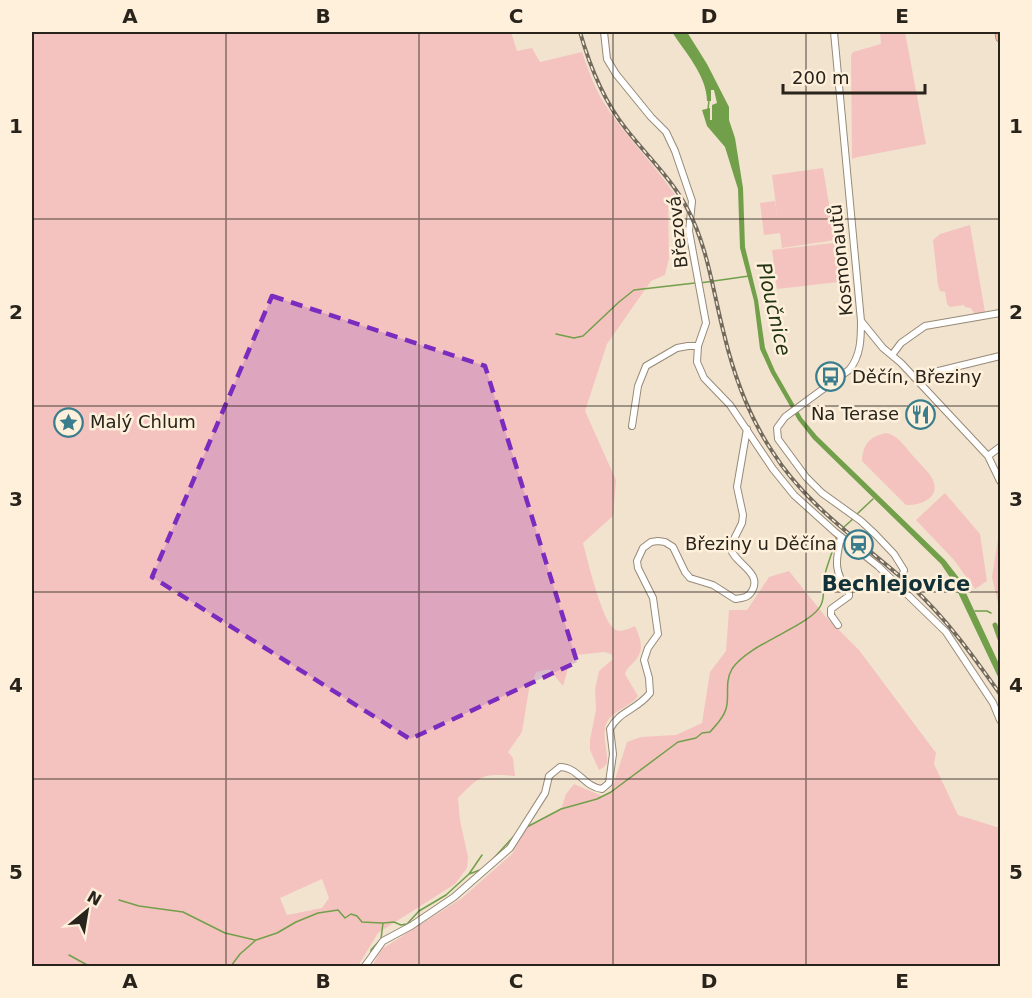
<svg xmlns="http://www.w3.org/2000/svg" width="1032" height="998" font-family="'DejaVu Sans',sans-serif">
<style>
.green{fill:#f5c3bf;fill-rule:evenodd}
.water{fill:#719f4a}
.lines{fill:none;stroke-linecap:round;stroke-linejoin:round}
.stream{stroke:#719f4a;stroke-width:1.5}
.canal{stroke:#719f4a;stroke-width:5}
.minor-casing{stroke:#978a77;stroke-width:8}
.major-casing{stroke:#9e6542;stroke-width:9}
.minor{stroke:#fff;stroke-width:6}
.major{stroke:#ebb89a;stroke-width:8}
.rail-casing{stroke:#736a5e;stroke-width:4}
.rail{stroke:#fef0db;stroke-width:1.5;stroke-dasharray:4.5;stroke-linecap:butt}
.marked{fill:#7b2cbf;fill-opacity:0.2;stroke:#7b2cbf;stroke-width:4.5;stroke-dasharray:12 8;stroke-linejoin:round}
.grid{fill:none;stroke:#28231b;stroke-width:1.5;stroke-opacity:0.55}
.labels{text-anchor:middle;stroke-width:5;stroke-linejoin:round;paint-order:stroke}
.street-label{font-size:18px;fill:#28231b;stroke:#fef0db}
.poi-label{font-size:18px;fill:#28231b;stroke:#fef0db;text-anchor:start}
.water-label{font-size:20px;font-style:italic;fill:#203310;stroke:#fef0db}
.quarter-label{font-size:21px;font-weight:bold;fill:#103138;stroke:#fef0db}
.neatline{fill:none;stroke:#28231b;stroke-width:2}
.grid-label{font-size:20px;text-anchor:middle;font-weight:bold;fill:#28231b}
</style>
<rect width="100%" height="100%" fill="#f1e3ce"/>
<!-- green -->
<path class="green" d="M32 32H511L517 51 532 48 540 62 582 52C588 69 594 87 604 103 625 137 655 164 677 198L668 197 669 258 665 275 651 281 607 344 585 411 616 480 613 516 583 543C587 559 602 619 613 628 619 634 628 629 635 626 641 640 645 650 634 662 629 667 627 668 625 674L638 696C629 709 607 711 605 729 603 740 608 752 607 763L604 767 599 770 590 750V740L596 710 595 689 599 671 613 659 611 654 604 652 577 655 569 665 563 686 549 669 536 672 529 689 522 732 508 752 513 758 515 776C483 773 480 775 458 798L460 820 468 857 467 868 455 884 378 933 358 966H32ZM322 879 329 898 322 908 287 915 280 898Z
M880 32H905L926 144 858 157 852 159 851 55 853 52 881 44Z
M823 168 835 240 782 248 780 233 764 235 760 203 775 201 778 221 772 175Z
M970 225 985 312 975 315 971 308 965 307 964 305 950 307 947 304 945 292 940 291 938 285 933 240 940 234Z
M842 242 847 281 777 289 772 250Z
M886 433C898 435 906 448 914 457 919 463 925 468 930 475 944 495 924 506 906 505L862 461C863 444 869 437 886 433Z
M945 493 980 534 987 581 975 589 954 560 916 520Z
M1000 538V612L992 577 998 539Z
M789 571 825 616 859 650 936 753 934 764 958 815 1000 828V966H372L382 949 462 898 512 854 528 826 561 809 566 794 574 784 602 796 611 792 627 742 641 737 676 735 702 723 710 672 726 651 729 610H747L769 577Z"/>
<!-- water -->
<path class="water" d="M672 32H687L707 64 729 107V120L735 138 743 188 745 247 758 300 765 348 775 371 802 418 817 436 945 560 959 578 1000 666V681L953 582 941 564 813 439 798 420 771 373 760 349 754 301 740 248 738 189 725 147 707 126 702 110 710 108V120H712V105L717 103 714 90H711V101H707C707 76 685 52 672 32Z"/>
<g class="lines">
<!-- stream -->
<path class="stream" d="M708 110 709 100
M700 283 749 276
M556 334 574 338 583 336 619 302 634 290 695 283
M857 514 873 499
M844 527 854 518
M975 611H987L991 613
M525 828 561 809 597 799 611 792 678 742 696 738 702 733 710 732C716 725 723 719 726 709 730 696 724 683 732 669 749 643 811 626 821 605 825 597 823 587 824 578 827 564 833 552 836 538
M493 859 514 836
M469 874 482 855
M119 900 139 906 183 912 225 933 255 940
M371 954V950L381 939 383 923 394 922 401 925 407 924 419 911 446 895 469 874 480 870
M69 955 89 966
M231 966 240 954 256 940 277 933 296 922 318 913 338 910 345 918 351 914 357 916 362 922 382 923"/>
<!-- canal -->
<path class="canal" d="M995 625 1000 639"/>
<defs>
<path id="minor" d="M604 32 607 59 616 74 651 117 666 132 675 151 692 201 689 231 706 323 698 346 697 362 704 378 730 405 773 469 794 495 835 532 878 566 946 632 993 703 1000 720
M834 32 861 321C861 338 861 356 849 370L785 417 777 428 778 439 806 477 822 493 861 521 875 534 894 554 904 570 902 578 897 584
M861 321 883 348 901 363 988 456 1000 481
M892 355 901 343 925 326 1000 313
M914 377 1000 356
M632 426 638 386 646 366 677 348 688 346H698
M988 456 1000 447
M838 625 831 615V609L849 596V593C834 572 835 562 841 537
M365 966 383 941 411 926 454 897 510 848 545 793 549 776 560 767C578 767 584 787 602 789L609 783 613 754 610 729C619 711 637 710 650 693L649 678 644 660 648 648 658 634 653 598 638 568 637 561 643 548 651 542 658 541 665 542 673 547 685 572 690 578 713 585 735 599C742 598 748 598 752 591 763 572 734 564 730 547L742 523 743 515 737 487 747 429"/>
<path id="major" d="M999 32 1000 38"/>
</defs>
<!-- minor casing -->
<use href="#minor" class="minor-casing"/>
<!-- major casing -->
<use href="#major" class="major-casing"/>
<!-- minor -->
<use href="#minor" class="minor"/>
<!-- major -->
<use href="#major" class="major"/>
<defs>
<path id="rail" d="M580 32C590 67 603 100 626 129 647 156 671 178 687 208 708 247 713 292 724 334 734 376 748 415 772 451 807 507 862 542 911 586 946 618 973 656 1000 694"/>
</defs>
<!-- rail casing -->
<use href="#rail" class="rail-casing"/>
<!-- rail -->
<use href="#rail" class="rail"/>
</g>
<!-- marked area -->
<path class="marked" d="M272 296 485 366 577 662 410 739 152 577Z"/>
<!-- grid -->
<path class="grid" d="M226 32V966M419 32V966M613 32V966M806 32V966M32 219H1000M32 406H1000M32 592H1000M32 779H1000"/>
<!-- icons -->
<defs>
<symbol id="bus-ring" viewBox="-11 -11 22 22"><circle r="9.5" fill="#fef0db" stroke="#3a7e8d" stroke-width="1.5"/><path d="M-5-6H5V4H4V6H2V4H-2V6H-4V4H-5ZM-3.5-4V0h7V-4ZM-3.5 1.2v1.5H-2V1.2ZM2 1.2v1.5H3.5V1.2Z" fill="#3a7e8d"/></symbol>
<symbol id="restaurant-ring" viewBox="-11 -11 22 22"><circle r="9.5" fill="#fef0db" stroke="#3a7e8d" stroke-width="1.5"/><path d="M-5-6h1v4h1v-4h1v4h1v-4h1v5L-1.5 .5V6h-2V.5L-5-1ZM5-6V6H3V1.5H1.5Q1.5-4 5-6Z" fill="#3a7e8d"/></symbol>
<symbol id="sight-ring" viewBox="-11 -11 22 22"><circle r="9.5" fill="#fef0db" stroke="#3a7e8d" stroke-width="1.5"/><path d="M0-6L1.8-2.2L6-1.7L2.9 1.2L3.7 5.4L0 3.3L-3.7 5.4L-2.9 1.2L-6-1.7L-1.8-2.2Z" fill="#3a7e8d"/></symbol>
<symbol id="station-ring" viewBox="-11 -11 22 22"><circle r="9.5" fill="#fef0db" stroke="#3a7e8d" stroke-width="1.5"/><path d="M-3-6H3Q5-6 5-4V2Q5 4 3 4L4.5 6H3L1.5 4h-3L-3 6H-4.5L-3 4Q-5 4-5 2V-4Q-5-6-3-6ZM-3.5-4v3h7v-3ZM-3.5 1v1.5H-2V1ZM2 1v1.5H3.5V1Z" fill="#3a7e8d"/></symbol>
</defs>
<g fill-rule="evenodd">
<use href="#bus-ring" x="814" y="360" width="33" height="33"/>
<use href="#restaurant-ring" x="904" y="398" width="33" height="33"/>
<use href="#sight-ring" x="52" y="406" width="33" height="33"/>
<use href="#station-ring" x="842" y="528" width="33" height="33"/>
</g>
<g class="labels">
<!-- street labels -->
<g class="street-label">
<text transform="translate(678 232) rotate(-96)" y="6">Březová</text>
<text transform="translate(841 260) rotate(-96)" y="6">Kosmonautů</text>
</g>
<!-- poi labels -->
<g class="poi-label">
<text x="852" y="383">Děčín, Březiny</text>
<text x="899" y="420" text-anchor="end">Na Terase</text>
<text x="90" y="428">Malý Chlum</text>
<text x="837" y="550" text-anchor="end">Březiny u Děčína</text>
</g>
<!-- water labels -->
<g class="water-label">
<text transform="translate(774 309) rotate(77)" y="7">Ploučnice</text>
</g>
<!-- quarter labels -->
<g class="quarter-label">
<text x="896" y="591">Bechlejovice</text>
</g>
</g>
<!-- border -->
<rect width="1032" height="998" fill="none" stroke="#fef0db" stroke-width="66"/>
<!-- north arrow -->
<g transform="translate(87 911) rotate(30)" stroke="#fef0db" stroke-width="4.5" paint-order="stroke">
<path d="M0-4.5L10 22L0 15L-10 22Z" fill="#28231b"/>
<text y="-9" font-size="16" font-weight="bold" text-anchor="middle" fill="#28231b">N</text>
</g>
<!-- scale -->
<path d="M783 84v9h142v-9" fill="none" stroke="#28231b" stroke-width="3"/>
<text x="792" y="84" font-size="18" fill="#28231b" stroke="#fef0db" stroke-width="4.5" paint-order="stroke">200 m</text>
<rect x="33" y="33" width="966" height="932" class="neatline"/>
<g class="grid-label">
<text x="130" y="23">A</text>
<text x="323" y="23">B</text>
<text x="516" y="23">C</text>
<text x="709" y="23">D</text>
<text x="902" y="23">E</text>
<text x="16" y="133">1</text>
<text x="1016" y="133">1</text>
<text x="16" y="319">2</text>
<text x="1016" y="319">2</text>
<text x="16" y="506">3</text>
<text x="1016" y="506">3</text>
<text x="16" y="692">4</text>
<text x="1016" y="692">4</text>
<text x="16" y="879">5</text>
<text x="1016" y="879">5</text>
<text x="130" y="988">A</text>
<text x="323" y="988">B</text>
<text x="516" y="988">C</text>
<text x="709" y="988">D</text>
<text x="902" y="988">E</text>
</g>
</svg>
